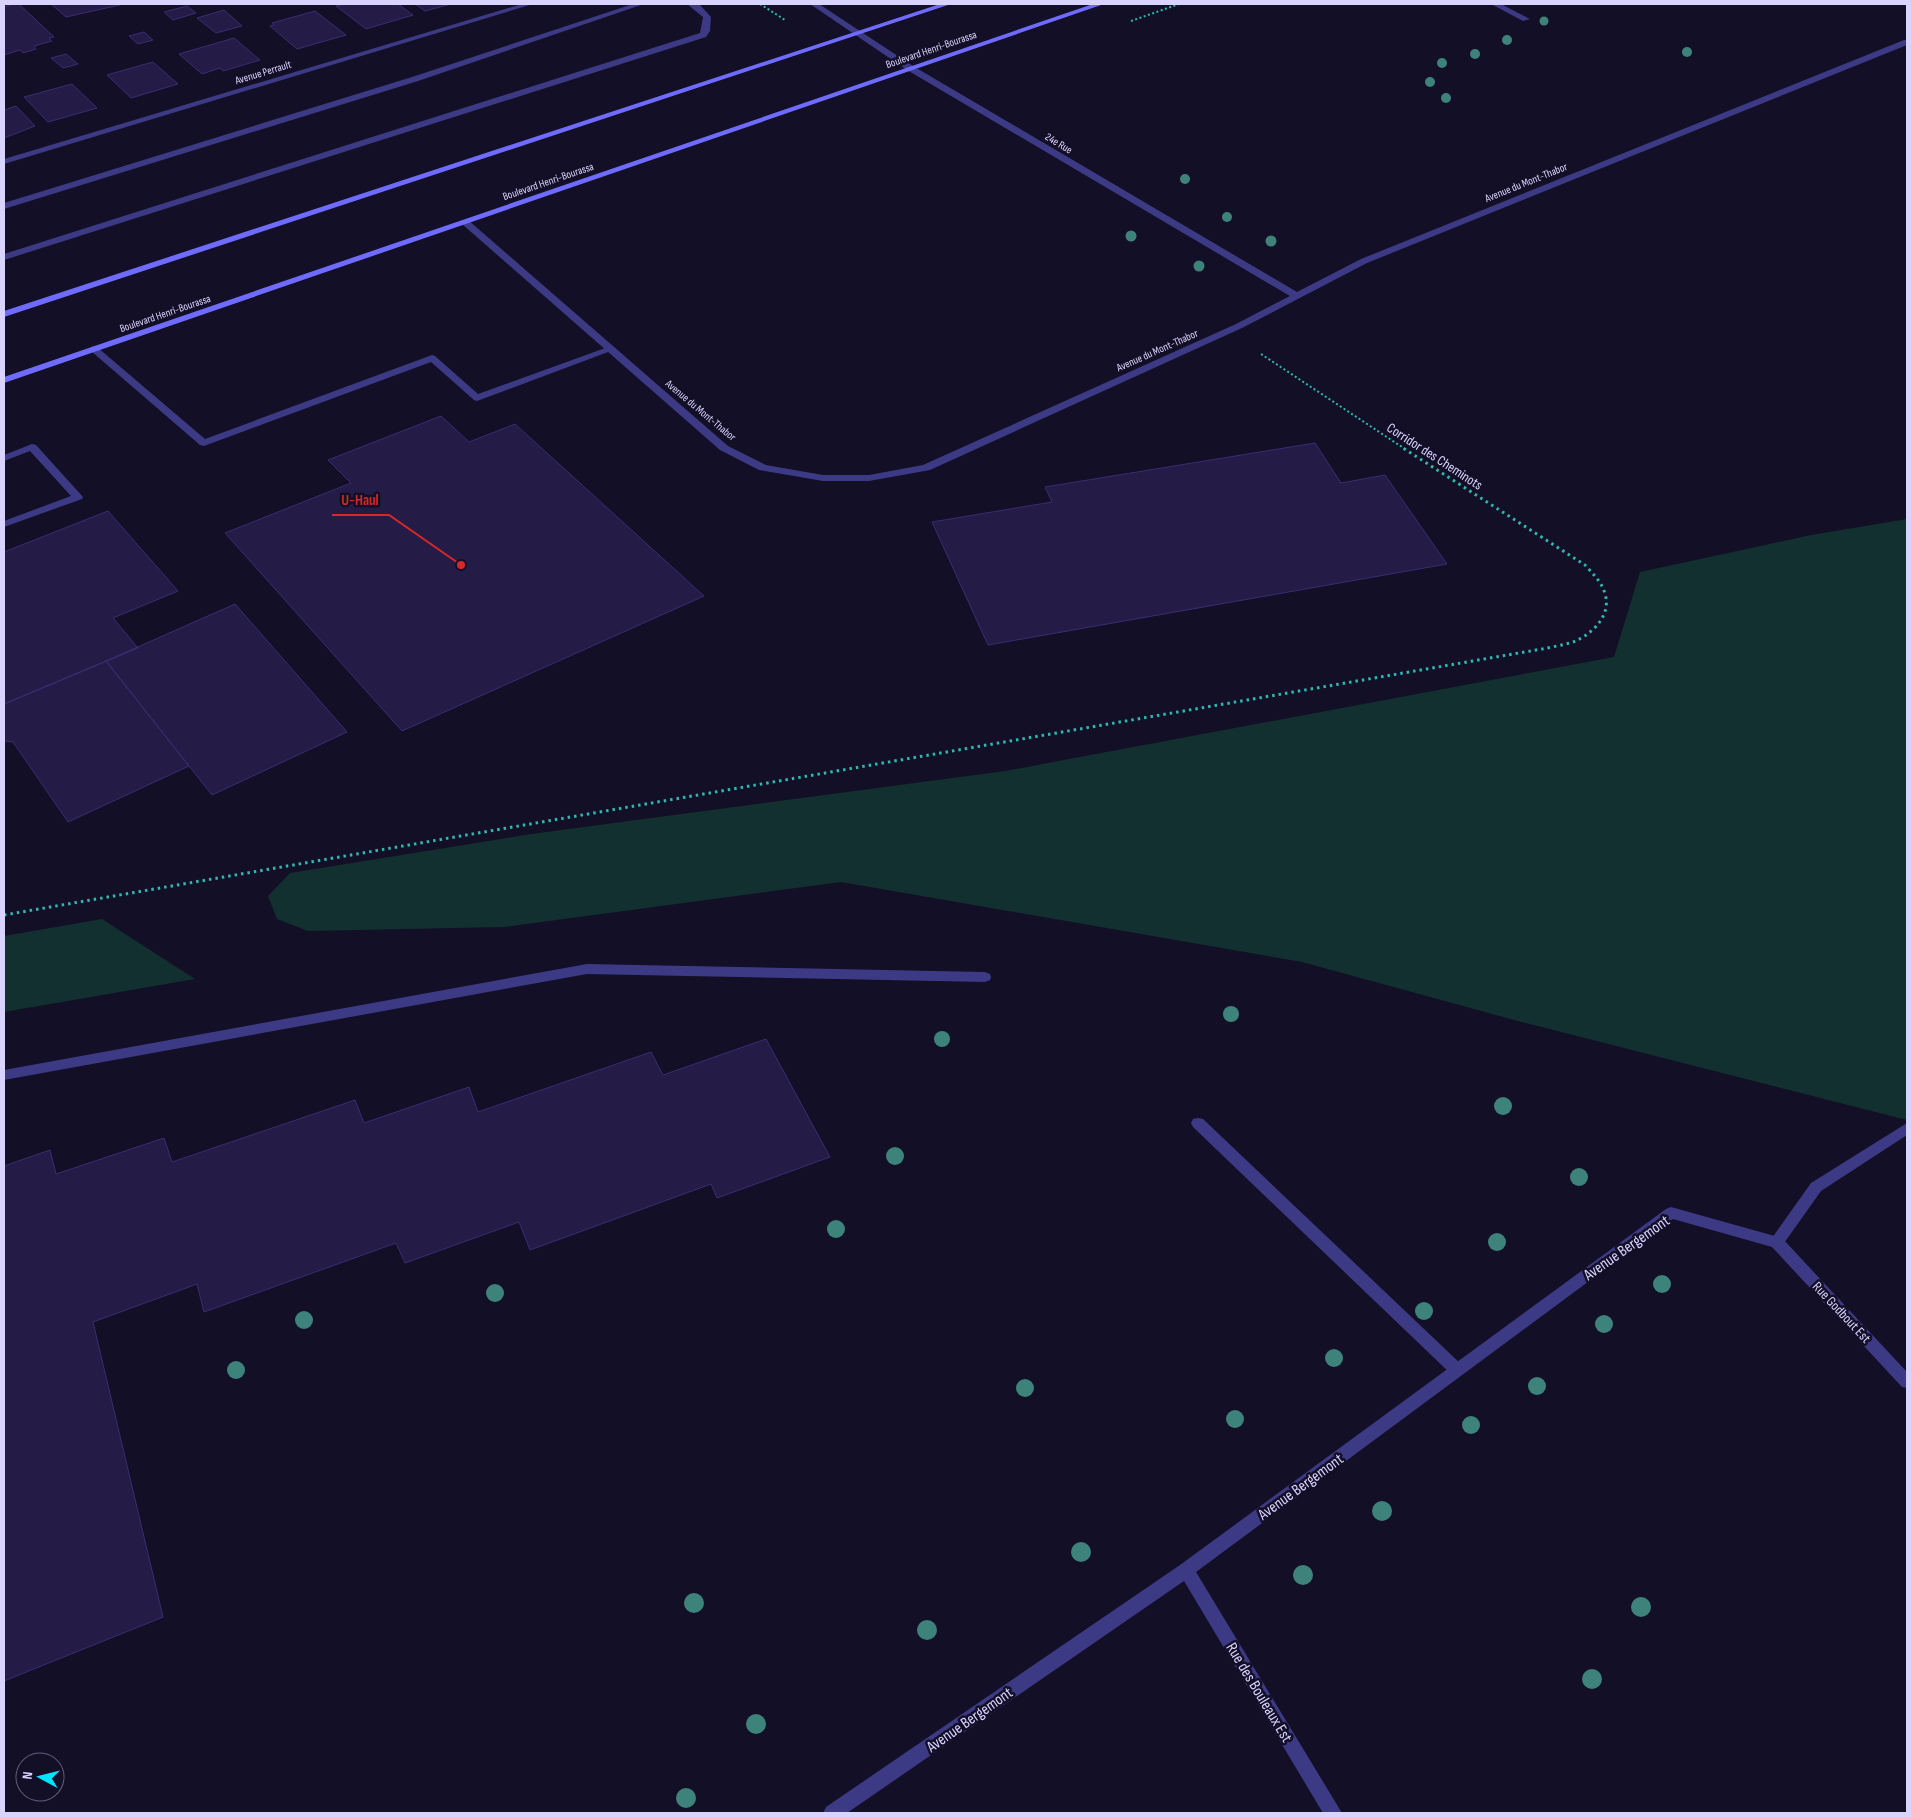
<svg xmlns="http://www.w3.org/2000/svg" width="1911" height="1817" font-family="'Sofia Sans Condensed',sans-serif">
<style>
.green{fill:#12302f}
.building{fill:#241b47;stroke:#3b2d73}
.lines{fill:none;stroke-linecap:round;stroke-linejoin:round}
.path-far1{stroke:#2fb8b0;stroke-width:2;stroke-dasharray:2 2.5;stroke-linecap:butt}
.path{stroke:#2fb8b0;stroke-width:3;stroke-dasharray:2.5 4;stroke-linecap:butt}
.lane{fill:#3d3a85;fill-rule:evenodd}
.street{fill:#3d3a85;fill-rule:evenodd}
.secondary{fill:#6f6bff;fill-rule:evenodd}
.tree{fill:#3d827b}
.labels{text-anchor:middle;stroke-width:5;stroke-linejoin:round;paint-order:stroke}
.far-street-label{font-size:11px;fill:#d9d4ff;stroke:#130f26}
.street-label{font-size:14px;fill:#d9d4ff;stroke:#130f26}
.near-street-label{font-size:16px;fill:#d9d4ff;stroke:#130f26}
.leader{fill:none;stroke:#d62828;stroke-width:2}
.callout-dot{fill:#d62828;stroke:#130f26;stroke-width:2}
.callout-label{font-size:15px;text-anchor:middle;font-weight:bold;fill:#d62828;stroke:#130f26;stroke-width:5;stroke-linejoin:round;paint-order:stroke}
</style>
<rect width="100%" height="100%" fill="#130f26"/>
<!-- green -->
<path class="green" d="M1907 519V1120L1518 1021 1302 962 841 882 504 927 308 931 277 919 268 896 290 873 531 834 1005 771 1614 657 1640 572 1811 535Z
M102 919 195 979 4 1012V936Z"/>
<!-- building -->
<path class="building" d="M13 4H19L54 37 49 38 52 41 34 46 36 49 23 53 20 50 4 55V7Z
M51 4H124L66 17Z
M345 4H398L413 15 366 29 336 6Z
M415 4H451L425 11Z
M187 6 196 13 173 20 164 12Z
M224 10 242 26 216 33 197 18Z
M315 11 346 35 297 49 270 26 274 25 272 23Z
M144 32 153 40 138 44 129 36Z
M234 38 260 60 223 71 220 68 202 74 179 54Z
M66 54 78 64 63 68 51 58Z
M153 62 178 84 131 98 107 75Z
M72 84 97 108 48 122 24 97Z
M16 106 35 126 4 138V110Z
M441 416 469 442 515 424 704 596 402 731 225 533 351 483 328 460Z
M1315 443 1341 483 1385 475 1447 564 988 645 932 522 1052 502 1045 487Z
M108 511 178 591 113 618 138 648 4 704V552Z
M235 604 347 732 212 795 106 661Z
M106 661 189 766 68 822 13 742 4 741V704Z
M766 1039 830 1157 717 1198 711 1184 530 1250 519 1222 405 1263 396 1243 204 1312 197 1284 93 1322 163 1617 4 1681V1166L50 1150 56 1174 164 1138 172 1162 355 1100 364 1123 469 1087 478 1112 651 1052 663 1075Z"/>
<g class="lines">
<!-- path-far1 -->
<path class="path-far1" d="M760 4 785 20
M1131 21 1179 4
M1261 354 1405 449"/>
<!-- path -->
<path class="path" d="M4 915 1542 649C1552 647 1563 645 1573 642 1591 635 1612 616 1605 594 1602 582 1593 574 1585 565L1403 448"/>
<!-- lane -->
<path class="lane" d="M633 4H644L418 81 4 209V203L412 77Z
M687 4 700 5 711 17 710 31 706 37 4 260V254L700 33 703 17Z
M1491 4H1501L1530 19 1523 21Z
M94 346 97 347 205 439 432 355 435 356 478 394 608 347H614L616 349 477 401 474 400 431 362 204 446 200 445 91 351V347Z
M32 444 36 445 83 497 82 499 4 527V521L71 496 30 451 4 461V455Z
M587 964 985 972 990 974 991 977 990 980 985 982 587 974 4 1080V1070Z
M1198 1118 1203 1119 1462 1365 1464 1370 1462 1375 1457 1376 1452 1375 1193 1127 1191 1123 1193 1119Z
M1907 1123V1135L1821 1191 1782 1246 1777 1248 1772 1246 1770 1242 1772 1238 1811 1183Z"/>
<!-- street -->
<path class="street" d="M522 4H533L4 164V159Z
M810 4H819L913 66 1297 292 1361 259 1904 40H1907V45L1367 263 1242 328 930 470 869 481H823L759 470 720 450 462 224V220H468L728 446 766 465 823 475H869L923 465 1236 324 1290 296 907 70Z
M1671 1207 1782 1238 1907 1372V1388L1902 1387 1772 1247 1673 1219 1196 1572 1342 1813H1323L1184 1581 847 1813H823L826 1807 1180 1565 1666 1209Z"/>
<!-- secondary -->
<path class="secondary" d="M940 4H951L4 317V311Z
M1093 4H1104L4 383V377Z"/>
</g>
<!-- trees -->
<g class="tree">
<circle cx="1544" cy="21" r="4.5"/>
<circle cx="1507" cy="40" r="5"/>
<circle cx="1687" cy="52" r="5"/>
<circle cx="1475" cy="54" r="5"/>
<circle cx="1442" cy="63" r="5"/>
<circle cx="1430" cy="82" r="5"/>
<circle cx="1446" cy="98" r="5"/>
<circle cx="1185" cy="179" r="5"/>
<circle cx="1227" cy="217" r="5"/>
<circle cx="1131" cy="236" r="5.5"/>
<circle cx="1271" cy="241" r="5.5"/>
<circle cx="1199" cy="266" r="5.5"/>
<circle cx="1231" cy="1014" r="8"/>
<circle cx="942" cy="1039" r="8"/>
<circle cx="1503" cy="1106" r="9"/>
<circle cx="895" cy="1156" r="9"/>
<circle cx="1579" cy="1177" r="9"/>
<circle cx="836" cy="1229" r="9"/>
<circle cx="1497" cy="1242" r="9"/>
<circle cx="1662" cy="1284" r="9"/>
<circle cx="495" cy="1293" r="9"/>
<circle cx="1424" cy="1311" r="9"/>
<circle cx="304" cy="1320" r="9"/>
<circle cx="1604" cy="1324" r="9"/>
<circle cx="1334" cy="1358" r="9"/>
<circle cx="236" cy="1370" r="9"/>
<circle cx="1537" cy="1386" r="9"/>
<circle cx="1025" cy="1388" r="9"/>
<circle cx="1235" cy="1419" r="9"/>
<circle cx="1471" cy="1425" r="9"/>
<circle cx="1382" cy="1511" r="10"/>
<circle cx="1081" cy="1552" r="10"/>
<circle cx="1303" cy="1575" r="10"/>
<circle cx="694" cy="1603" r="10"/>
<circle cx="1641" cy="1607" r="10"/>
<circle cx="927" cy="1630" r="10"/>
<circle cx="1592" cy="1679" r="10"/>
<circle cx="756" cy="1724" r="10"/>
<circle cx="686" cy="1798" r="10"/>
</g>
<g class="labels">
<!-- far-street labels -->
<g class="far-street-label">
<text transform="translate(931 49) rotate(-19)" y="4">Boulevard Henri-Bourassa</text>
<text transform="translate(263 72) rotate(-17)" y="4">Avenue Perrault</text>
<text transform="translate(1059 143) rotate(31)" y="4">24e Rue</text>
<text transform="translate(548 181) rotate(-19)" y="4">Boulevard Henri-Bourassa</text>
<text transform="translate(1526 182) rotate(-22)" y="4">Avenue du Mont-Thabor</text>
<text transform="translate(165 313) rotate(-19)" y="4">Boulevard Henri-Bourassa</text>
<text transform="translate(1157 350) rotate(-24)" y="4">Avenue du Mont-Thabor</text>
<text transform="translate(701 410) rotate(40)" y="4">Avenue du Mont-Thabor</text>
</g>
<!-- street labels -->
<g class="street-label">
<text transform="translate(1435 456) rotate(33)" y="5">Corridor des Cheminots</text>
<text transform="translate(1842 1312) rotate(47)" y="5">Rue Godbout Est</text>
</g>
<!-- near-street labels -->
<g class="near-street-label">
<text transform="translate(1626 1247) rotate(-35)" y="6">Avenue Bergemont</text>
<text transform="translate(1300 1486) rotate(-36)" y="6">Avenue Bergemont</text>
<text transform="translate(1260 1692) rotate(59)" y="6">Rue des Bouleaux Est</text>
<text transform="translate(969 1719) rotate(-35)" y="6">Avenue Bergemont</text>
</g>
</g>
<!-- callouts -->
<path class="leader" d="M461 565L389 515H332"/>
<circle class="callout-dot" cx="461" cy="565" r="5"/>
<g class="callout-label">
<text x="360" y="505">U-Haul</text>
</g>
<!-- border -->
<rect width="1911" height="1817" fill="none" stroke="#d9d4ff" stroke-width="10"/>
<!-- north arrow -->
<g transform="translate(40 1777) rotate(277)"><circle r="24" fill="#130f26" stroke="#625e7d"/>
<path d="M0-4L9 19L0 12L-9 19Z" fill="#00e5ff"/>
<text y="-8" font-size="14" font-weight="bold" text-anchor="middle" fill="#d9d4ff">N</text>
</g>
</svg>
